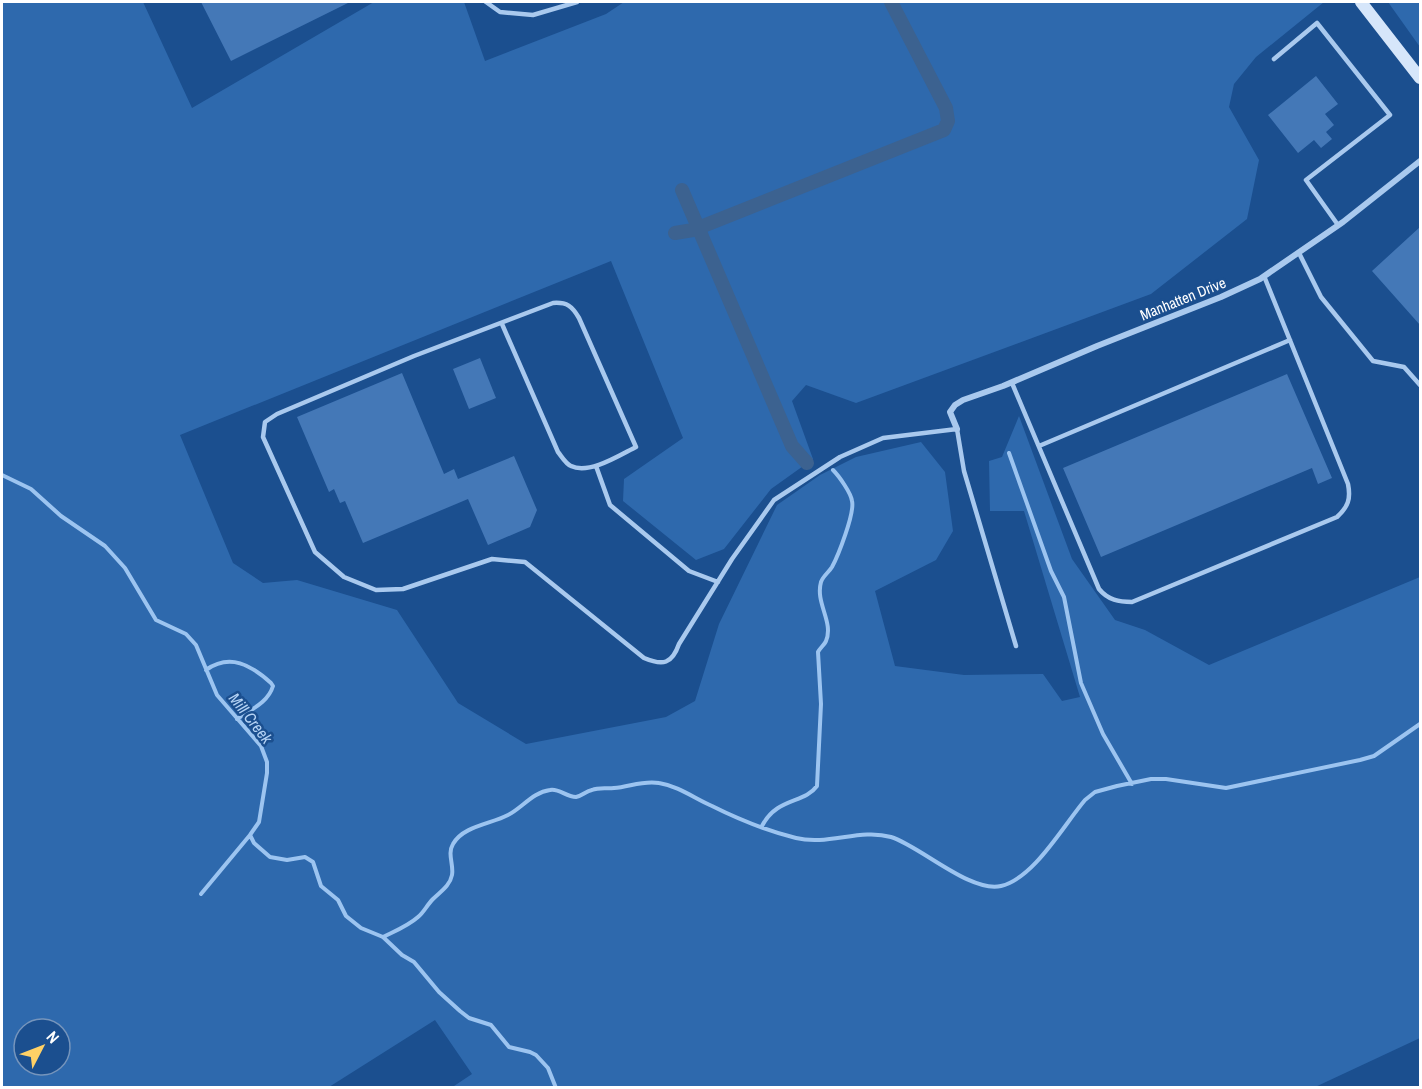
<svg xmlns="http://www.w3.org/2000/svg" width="1422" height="1089" font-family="'Archivo Narrow',sans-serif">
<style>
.green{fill:#2e69ad;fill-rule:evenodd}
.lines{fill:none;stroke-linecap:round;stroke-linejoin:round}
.stream{stroke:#9cc4f0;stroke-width:4}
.canal{stroke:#3c6290;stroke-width:14}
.building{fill:#4478b7}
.lane{stroke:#a9c9ee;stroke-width:4.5}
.street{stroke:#a9c9ee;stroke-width:6}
.secondary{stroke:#d6e6fa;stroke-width:12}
.labels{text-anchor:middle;stroke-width:5;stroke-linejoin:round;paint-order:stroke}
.street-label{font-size:15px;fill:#fff;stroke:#1b4f8f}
.water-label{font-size:16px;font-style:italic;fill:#b5d3f5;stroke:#1b4f8f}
</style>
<rect width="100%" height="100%" fill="#1b4f8f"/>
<!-- green -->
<path class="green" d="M2 2H143L192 108 374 2H464L485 61 606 14 624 2H1324L1256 57 1234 84 1229 107 1259 160 1247 219 1151 294 856 403 806 385 792 401 813 459 771 489 724 549 696 560 623 501 624 479 683 438 611 261 180 435 233 563 263 583 297 580 397 610 458 703 526 744 666 717 695 701 719 624 777 505 820 475 856 457 921 442 945 472 953 531 936 560 875 591 895 666 964 675 1043 674 1062 701 1080 697 1024 511H990L989 461 1002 457 1019 416 1072 559 1115 620 1145 630 1209 665 1420 577V1038L1313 1088H451L472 1074 435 1020 329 1087H2ZM24 1029H60V1065H24Z
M1388 2H1420V47Z"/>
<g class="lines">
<!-- stream -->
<path class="stream" d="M1009 453 1051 571 1064 597 1081 683 1103 734 1132 784
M2 475 31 489 61 516 105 546 125 568 156 620 186 634 196 645 217 695 261 746 267 762V773L259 822 250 835 201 894
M206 670C230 653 251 665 271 683L273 686C268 703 250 710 237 719
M762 826C777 797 804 804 817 786L821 704 818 652C820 648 825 644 826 641 834 622 815 603 821 582 823 576 829 572 832 567 838 556 855 513 852 501 851 493 839 476 833 470
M250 835 254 843 270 857 287 860 305 857 313 862 321 886 338 900 346 916 361 928 383 937 402 955 414 962 439 992 460 1011 469 1018 491 1025 509 1047 530 1052 536 1055 548 1068 556 1088
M383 937C395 931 408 926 418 917 424 912 427 905 433 899 440 892 450 886 452 875 454 865 447 854 453 844 463 826 491 824 508 815 522 808 533 792 550 790 559 788 566 797 576 797 582 796 586 791 592 790 599 787 607 789 614 788 629 787 643 780 659 783 678 786 694 798 712 806 738 819 768 831 796 838 828 846 860 828 891 837 920 846 970 893 1001 886 1034 878 1063 826 1085 800L1095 792 1117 786 1151 779H1166L1226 788 1360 760 1374 756 1420 724"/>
<!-- canal -->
<path class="canal" d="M682 190 792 446 807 463
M675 233 693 230 944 130 948 121 946 108 891 2"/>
</g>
<!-- building -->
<path class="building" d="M201 2H350L231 61Z
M1316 76 1338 104 1325 114 1334 125 1326 132 1332 139 1321 148 1314 140 1298 153 1268 115Z
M1420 227V325L1372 271Z
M480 358 496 398 469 409 453 369Z
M402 373 444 474 454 469 458 479 514 456 537 510 530 527 488 545 468 499 363 543 345 501 340 503 334 489 329 492 297 417Z
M1287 374 1332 478 1318 484 1312 468 1101 557 1063 468Z"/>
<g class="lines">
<!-- lane -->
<path class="lane" d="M486 2 500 12 533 15 577 2
M1274 59 1317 23 1390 115 1306 180 1338 225
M1299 253 1321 297 1373 361 1404 367 1420 385
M502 324 558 452C562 457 566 464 571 466 589 475 620 455 636 447L579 318C572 306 567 302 553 303L414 356 277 414 265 422 263 437 315 552 344 577 376 590 403 589 492 559 525 562 644 658C663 666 672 664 679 644L732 559 774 500 840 457 883 438 957 429 964 471 1016 646
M1012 383 1099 589C1108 600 1119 602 1132 602L1337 517C1348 507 1351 499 1348 484L1264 276
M1039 446 1290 340
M596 466 610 505 689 571 718 582"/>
<!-- street -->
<path class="street" d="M957 429 950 412 955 405 963 400 1003 386 1097 346 1221 297 1260 279 1343 222 1420 161"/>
<!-- secondary -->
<path class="secondary" d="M1361 2 1420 78"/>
</g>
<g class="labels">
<!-- street labels -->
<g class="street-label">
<text transform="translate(1183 299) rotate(-22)" y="5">Manhatten Drive</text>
</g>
<!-- water labels -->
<g class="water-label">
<text transform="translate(251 718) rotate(52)" y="6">Mill Creek</text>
</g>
</g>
<!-- border -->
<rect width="1422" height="1089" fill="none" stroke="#ffffff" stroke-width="6"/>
<!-- north arrow -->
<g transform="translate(42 1047) rotate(48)"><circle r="28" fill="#1b4f8f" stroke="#7695bc" stroke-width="1.5"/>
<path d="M0-4.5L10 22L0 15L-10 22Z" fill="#ffd166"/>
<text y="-9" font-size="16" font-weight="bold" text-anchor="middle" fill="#ffffff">N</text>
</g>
</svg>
